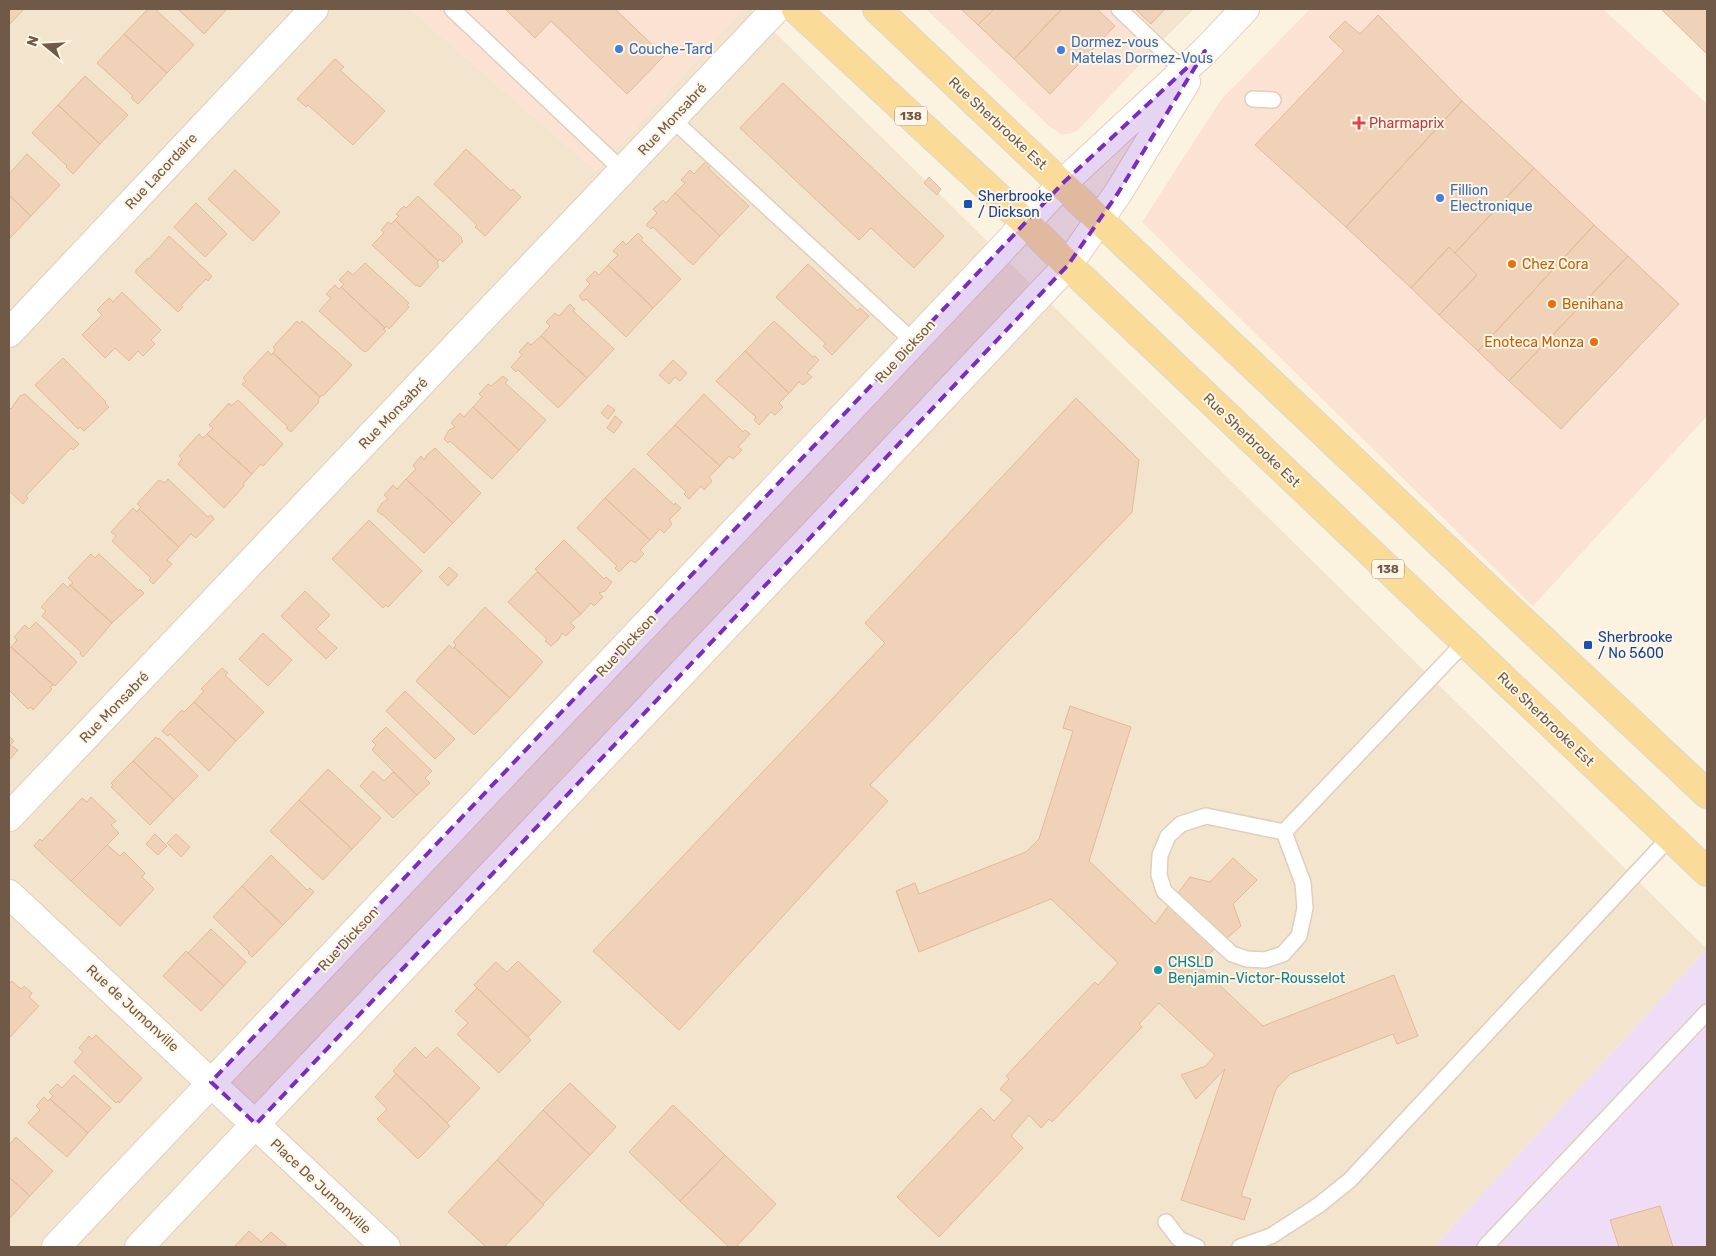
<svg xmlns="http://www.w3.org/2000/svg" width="1716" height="1256" font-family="Rubik,sans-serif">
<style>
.residential{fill:#f3e4ce}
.commercial{fill:#fce2d3}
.education{fill:#efddf7}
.building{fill:#f0d2b8;stroke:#e2ba98}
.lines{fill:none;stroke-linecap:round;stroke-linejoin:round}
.service-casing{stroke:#dfcfbc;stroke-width:18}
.minor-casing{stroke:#dfcfbc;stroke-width:30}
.secondary-casing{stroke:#e4d0ba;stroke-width:30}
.primary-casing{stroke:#ddd7d3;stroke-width:30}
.service{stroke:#fff;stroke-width:15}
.minor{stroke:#fff;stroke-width:28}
.secondary{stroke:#fff;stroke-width:28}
.primary{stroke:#fadc98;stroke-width:28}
.marked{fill:#7b2cbf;fill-opacity:0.2;stroke:#7b2cbf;stroke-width:4;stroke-dasharray:10 6;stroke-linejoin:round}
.shop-dot{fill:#3f7fe0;stroke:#fff6e5;stroke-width:2}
.health-dot{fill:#e0444e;stroke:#fff6e5;stroke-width:2}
.transit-dot{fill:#1a4fb4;stroke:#fff6e5;stroke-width:2}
.food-dot{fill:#e8710a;stroke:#fff6e5;stroke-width:2}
.culture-dot{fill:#0f9aa8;stroke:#fff6e5;stroke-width:2}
.labels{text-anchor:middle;stroke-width:4;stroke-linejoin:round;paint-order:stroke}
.shield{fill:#fff6e5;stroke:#9c8877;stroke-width:1}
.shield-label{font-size:12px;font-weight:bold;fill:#715948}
.shop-label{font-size:14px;fill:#366cbe;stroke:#fff6e5;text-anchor:start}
.street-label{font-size:14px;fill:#715948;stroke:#fff6e5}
.health-label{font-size:14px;fill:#be3a42;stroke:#fff6e5;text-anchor:start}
.transit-label{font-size:14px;fill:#164399;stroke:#fff6e5;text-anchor:start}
.food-label{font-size:14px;fill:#c56008;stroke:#fff6e5;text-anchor:start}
.culture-label{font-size:14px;fill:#0d838f;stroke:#fff6e5;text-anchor:start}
</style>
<rect width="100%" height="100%" fill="#fbf2df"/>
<!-- residential -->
<path class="residential" d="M9 9H410L596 171 743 9H751L1707 949 1434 1247H9Z
M1134 9H1194L1164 39Z"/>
<!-- commercial -->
<path class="commercial" d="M410 9H743L596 171Z
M926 9H1134L1164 39 1077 131 1069 134H1061L1050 127Z
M1310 9H1603L1707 104V416L1533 606 1142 222 1221 100Z"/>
<!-- education -->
<path class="education" d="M1707 949V1247H1434Z"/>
<!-- building -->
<path class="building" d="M9 9H24L9 25Z
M148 9H155L194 45 167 73 124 34Z
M178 9H227L204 34Z
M505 9H615L664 56 627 94 551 21 535 38Z
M961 9H994L978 25Z
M994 9H1062L1014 59 978 25Z
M1062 9H1097L1115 26 1050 94 1014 59Z
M1135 9H1165L1151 24Z
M1661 9H1707V54Z
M1378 15 1462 101 1346 227 1255 145 1344 51 1329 37 1345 21 1360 34Z
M124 34 167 73 138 104 131 98 133 96 97 63Z
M335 59 344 67 340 70 385 111 353 145 308 105 306 107 297 99Z
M85 76 128 115 100 144 58 105Z
M783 83 944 236 914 268 871 228 859 240 740 128Z
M1462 101 1534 168 1455 253 1449 247 1411 288 1346 227Z
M58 105 100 144 73 174 66 167 67 166 32 133Z
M466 149 511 191 513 189 521 197 485 236 475 227 477 225 434 184Z
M27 154 60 185 31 216 9 195V174Z
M706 161 711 166 708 168 749 206 720 236 675 193 685 183 681 180 690 170 694 174Z
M1534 168 1594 225 1478 351 1439 315 1477 275 1455 253Z
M235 170 280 212 253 241 208 199Z
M929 177 941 189 937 195 924 183Z
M675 193 720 236 693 265 653 227 651 229 646 225 657 213 653 209 663 200 666 203Z
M9 195 31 216 9 239Z
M418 196 462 238 461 239 463 241 443 262 440 259 438 261 395 220 399 216 396 214 404 206 406 208Z
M196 203 227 234 205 257 174 227Z
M395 220 438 261 437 263 439 266 420 287 417 285 416 286 372 245 384 233 381 230 388 222 391 224Z
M1594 225 1628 256 1509 381 1478 351Z
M638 233 643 238 641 240 681 279 653 308 608 265 618 255 613 251 623 241 626 245Z
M169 236 212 276 208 281 206 279 181 305 183 307 178 312 136 273V270L148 258 149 259Z
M1449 247 1477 275 1439 315 1411 288Z
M1628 256 1679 304 1561 429 1509 381Z
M365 263 409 303 407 305 409 307 389 329 386 326 385 328 341 287 344 284 339 280 348 271 353 275Z
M808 264 858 311 860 308 869 316 832 355 823 346 826 344 776 297Z
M608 265 653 308 626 337 586 299 583 301 579 296 590 284 586 280 595 271 599 275Z
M335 285 339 289 341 287 385 328 383 329 386 331 366 352 363 351 319 311 331 298 326 294Z
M122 292 161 330 151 340 155 344 143 356 138 351 129 361 115 348 105 358 82 335 102 315 97 310 109 298 113 302Z
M570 304 575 309 573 311 614 349 587 378 541 336 550 326 546 322 555 313 559 316Z
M297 321 300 324 302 321 352 365 323 396 322 395 320 397 273 353 275 350 273 347Z
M774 321 813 357 815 356 819 360 807 373 812 377 803 385 799 382 789 393 745 351Z
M541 336 587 378 558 408 518 370 516 372 511 367 522 355 519 352 528 342 531 345Z
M268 351 271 355 273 353 320 397 318 400 319 402 291 432 286 428 288 427 242 384 246 381 243 378Z
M745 351 789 393 779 403 783 407 775 415 771 412 759 425 754 420 756 417 716 381Z
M63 358 106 402 105 403 109 407 84 431 80 427 78 429 35 385Z
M673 360 687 373 680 381 675 377 669 384 659 375Z
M503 376 508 380 505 383 546 420 519 450 473 407 482 397 479 394 488 384 491 386Z
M25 394 79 444 73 450 71 448 26 496 28 498 23 504 9 491V407L11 409 20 396Z
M704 394 743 432 745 430 750 434 738 447 742 450 733 459 729 456 720 466 675 425Z
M1076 398 1139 460 1132 512 870 785 888 801 679 1030 593 951 885 643 865 623Z
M238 400 283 444 263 466 261 464 252 474 207 434 213 428 209 425 229 403 231 406Z
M608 405 615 410 608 419 601 413Z
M473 407 519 450 492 479 450 441 448 443 444 439 449 430 455 427 451 423 460 413 464 417Z
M615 416 622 422 614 433 607 428Z
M675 425 720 466 709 477 712 481 704 490 701 486 689 499 684 494 686 492 647 454Z
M199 434 203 438 207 434 252 474 243 484 244 486 224 508 178 464 182 459 179 456Z
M435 448 481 493 453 523 406 479 416 469 413 465 421 456 424 460 427 455Z
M634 468 674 505 675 503 681 508 669 520 672 524 664 533 660 529 650 540 605 498Z
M168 479 208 517 211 515 214 519 196 538 191 534 179 547 139 509 141 507 137 504 159 480 165 483Z
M406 479 453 523 424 553 382 514V515L377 511 382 503 388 499 384 495 393 485 397 489Z
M605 498 650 540 640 550 644 554 635 563 631 560 619 572 615 568 617 566 577 528Z
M133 508 137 512 139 509 179 547 167 560 172 564 153 584 149 580 151 578 112 541 116 536 111 532Z
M369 520 422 571 388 607 386 605 383 608 332 559Z
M564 540 604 579 606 577 612 582 605 591 599 593 603 597 594 606 591 603 581 614 535 569Z
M91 554 95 558 99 554 139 591 140 589 144 593 112 623 70 585 73 583 68 578Z
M449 567 458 575 448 586 439 577Z
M537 572 581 614 570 623 575 627 566 636 562 633 559 639 551 646 545 641 547 639 508 602Z
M63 583 68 588 70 585 112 623 83 657 80 654 81 652 42 616 46 611 41 607Z
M305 591 330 615 316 629 337 648 326 659 281 616Z
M485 607 543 662 510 698 454 647 456 645 453 642Z
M36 622 77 662 55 686 11 647 17 640 14 637 25 625 29 629Z
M263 633 292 660 268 686 239 659Z
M449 645 453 649 454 647 510 698 474 735 416 681Z
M11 647 53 685 50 687 52 689 33 710 31 707 28 709 9 690V648Z
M222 668 228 673 225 675 264 712 236 741 194 702 204 691 201 689Z
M405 691 455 739 435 759 386 711Z
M194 702 236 741 209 771 170 734 168 736 162 731 182 710 184 712Z
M1070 706 1131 727 1089 861 1155 924 1190 877 1210 882 1233 858 1257 880 1233 904 1241 926 1197 964 1263 1026 1394 975 1418 1036 1397 1044 1393 1034 1290 1074 1276 1089 1241 1196 1251 1199 1244 1220 1181 1200 1225 1069 1196 1099 1181 1075 1206 1066 1215 1055 1159 1003 1139 1024 1142 1027 1052 1122 1049 1119 1041 1128 1029 1115 1011 1136 1023 1148 939 1237 897 1197 981 1108 994 1121 1013 1100 1000 1089 1009 1079 1006 1076 1095 982 1098 985 1118 963 1051 899 919 952 896 891 915 883 919 894 1026 852 1039 839 1073 731 1063 728Z
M386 727 432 771 425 778 430 783 417 795 372 750 376 745 372 741Z
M9 736 14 741 10 745 18 750 9 760Z
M156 737 158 739 159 738 198 776 174 800 133 761Z
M133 761 174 800 150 825 111 787 113 785 111 783Z
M328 769 381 818 352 849 299 800Z
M373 771 384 781 393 772 417 795 393 818 360 786Z
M91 797 116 821 111 825 119 833 71 881 34 846 40 839 42 841 82 798 87 802Z
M299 800 352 849 323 880 270 831Z
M155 834 167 846 158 855 146 844Z
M176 834 190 847 181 857 167 843Z
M107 845 120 856 124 852 145 873 142 877 154 889 120 926 71 881Z
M271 855 307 890 310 888 314 892 283 925 242 886Z
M242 886 283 925 252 957 248 953 249 952 213 917Z
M211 929 246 962 224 986 188 953Z
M186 951 224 986 201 1011 163 976Z
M518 961 561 1002 528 1037 474 985 496 962 507 972Z
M12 981 21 989 24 986 32 993 29 997 39 1006 9 1038V984Z
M477 988 531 1040 499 1073 457 1034 468 1023 455 1011Z
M96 1035 142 1078 119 1103 118 1101 116 1103 74 1062 83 1052 79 1048 89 1036 92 1039Z
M415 1047 426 1058 437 1047 480 1088 447 1123 393 1071Z
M396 1074 450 1126 418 1159 377 1119 387 1109 375 1097Z
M74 1075 111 1108 88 1133 50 1099 53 1096 49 1092 57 1084 62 1088Z
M570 1083 616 1127 590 1155 543 1110Z
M44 1097 48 1101 50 1099 88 1133 67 1157 28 1123 40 1110 36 1106Z
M673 1105 725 1155 680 1201 629 1152Z
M543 1110 590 1155 543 1204 497 1160Z
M16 1137 53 1171 30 1196 9 1177V1145Z
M725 1155 776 1204 736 1247H729L680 1201Z
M497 1160 544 1205 504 1247H486L448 1212Z
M9 1177 30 1196 9 1219Z
M1660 1206 1673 1247H1619L1610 1220Z
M249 1231 261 1242 271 1232 288 1247H234Z"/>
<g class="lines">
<defs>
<path id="service" d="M452 9 623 171
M1119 9 1184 71
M1253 99 1273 100
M672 119 914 342
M1206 816 1284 832 1303 883 1305 908 1299 936 1283 954 1265 960 1247 959 1232 954 1164 891 1159 875 1160 855 1168 836 1181 824Z
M1284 832 1465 642
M1166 1222 1179 1239 1197 1247
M1240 1247 1271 1236 1319 1205 1350 1180 1670 837
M1485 1247 1707 1012"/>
<path id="minor" d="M9 333 314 9
M9 817 776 9
M9 894 386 1247"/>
<path id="secondary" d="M56 1247 1002 249 1063 183 1205 51 1245 9
M139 1247 1068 265 1118 193 1186 82"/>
<path id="primary" d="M796 9 1026 223 1068 265 1707 872
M877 9 1478 579 1707 794"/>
</defs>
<!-- service casing -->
<use href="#service" class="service-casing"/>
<!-- minor casing -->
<use href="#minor" class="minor-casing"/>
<!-- secondary casing -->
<use href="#secondary" class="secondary-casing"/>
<!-- primary casing -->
<use href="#primary" class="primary-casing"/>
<!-- service -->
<use href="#service" class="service"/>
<!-- minor -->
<use href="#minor" class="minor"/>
<!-- secondary -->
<use href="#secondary" class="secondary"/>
<!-- primary -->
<use href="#primary" class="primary"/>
</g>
<!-- marked area -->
<path class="marked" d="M1205 51 1118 193 1068 265 256 1124 211 1082 1063 183Z"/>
<!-- markers -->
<g class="shop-dot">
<circle cx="619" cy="49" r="5"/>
<circle cx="1061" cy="50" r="5"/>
<circle cx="1440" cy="198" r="5"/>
</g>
<path class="health-dot" d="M1356.5 115.5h5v5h5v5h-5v5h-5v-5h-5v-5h5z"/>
<g class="transit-dot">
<rect x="963" y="199" width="10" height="10" rx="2.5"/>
<rect x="1583" y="640" width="10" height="10" rx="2.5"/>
</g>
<g class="food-dot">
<circle cx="1512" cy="264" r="5"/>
<circle cx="1552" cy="304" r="5"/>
<circle cx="1594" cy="342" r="5"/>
</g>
<circle class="culture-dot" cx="1158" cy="970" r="5"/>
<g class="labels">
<!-- shield labels -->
<g class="shield">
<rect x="895" y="106.5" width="32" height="19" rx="4"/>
<rect x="1372" y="559.5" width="32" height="19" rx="4"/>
</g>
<g class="shield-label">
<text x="911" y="120">138</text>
<text x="1388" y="573">138</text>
</g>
<!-- shop labels -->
<g class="shop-label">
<text x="1071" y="47">Dormez-vous<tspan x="1071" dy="16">Matelas Dormez-Vous</tspan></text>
<text x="629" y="54">Couche-Tard</text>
<text x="1450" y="195">Fillion<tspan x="1450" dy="16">Electronique</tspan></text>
</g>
<!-- street labels -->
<g class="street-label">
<text transform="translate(672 119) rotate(-47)" y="5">Rue Monsabré</text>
<text transform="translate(998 123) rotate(43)" y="5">Rue Sherbrooke Est</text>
<text transform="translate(161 171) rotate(-47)" y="5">Rue Lacordaire</text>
<text transform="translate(905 351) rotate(-47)" y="5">Rue Dickson</text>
<text transform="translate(393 413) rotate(-46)" y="5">Rue Monsabré</text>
<text transform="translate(1252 440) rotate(44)" y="5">Rue Sherbrooke Est</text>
<text transform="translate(626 645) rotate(-47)" y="5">Rue Dickson</text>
<text transform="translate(114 707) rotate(-46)" y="5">Rue Monsabré</text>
<text transform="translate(1546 719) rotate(44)" y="5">Rue Sherbrooke Est</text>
<text transform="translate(348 939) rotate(-47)" y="5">Rue Dickson</text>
<text transform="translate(133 1008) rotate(43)" y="5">Rue de Jumonville</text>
<text transform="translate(321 1186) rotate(43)" y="5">Place De Jumonville</text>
</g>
<!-- health labels -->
<g class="health-label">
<text x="1369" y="128">Pharmaprix</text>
</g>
<!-- transit labels -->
<g class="transit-label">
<text x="978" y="201">Sherbrooke<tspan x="978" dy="16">/ Dickson</tspan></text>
<text x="1598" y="642">Sherbrooke<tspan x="1598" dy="16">/ No 5600</tspan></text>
</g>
<!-- food labels -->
<g class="food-label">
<text x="1522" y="269">Chez Cora</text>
<text x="1562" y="309">Benihana</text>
<text x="1584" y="347" text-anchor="end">Enoteca Monza</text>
</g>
<!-- culture labels -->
<g class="culture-label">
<text x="1168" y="967">CHSLD<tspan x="1168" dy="16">Benjamin-Victor-Rousselot</tspan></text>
</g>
</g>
<!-- border -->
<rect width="1716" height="1256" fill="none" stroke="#715948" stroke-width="20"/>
<!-- north arrow -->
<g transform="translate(45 45) rotate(288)" stroke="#fff6e5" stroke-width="4" paint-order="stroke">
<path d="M0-4L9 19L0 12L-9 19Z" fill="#715948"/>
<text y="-8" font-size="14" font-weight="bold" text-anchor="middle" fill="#715948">N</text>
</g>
</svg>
